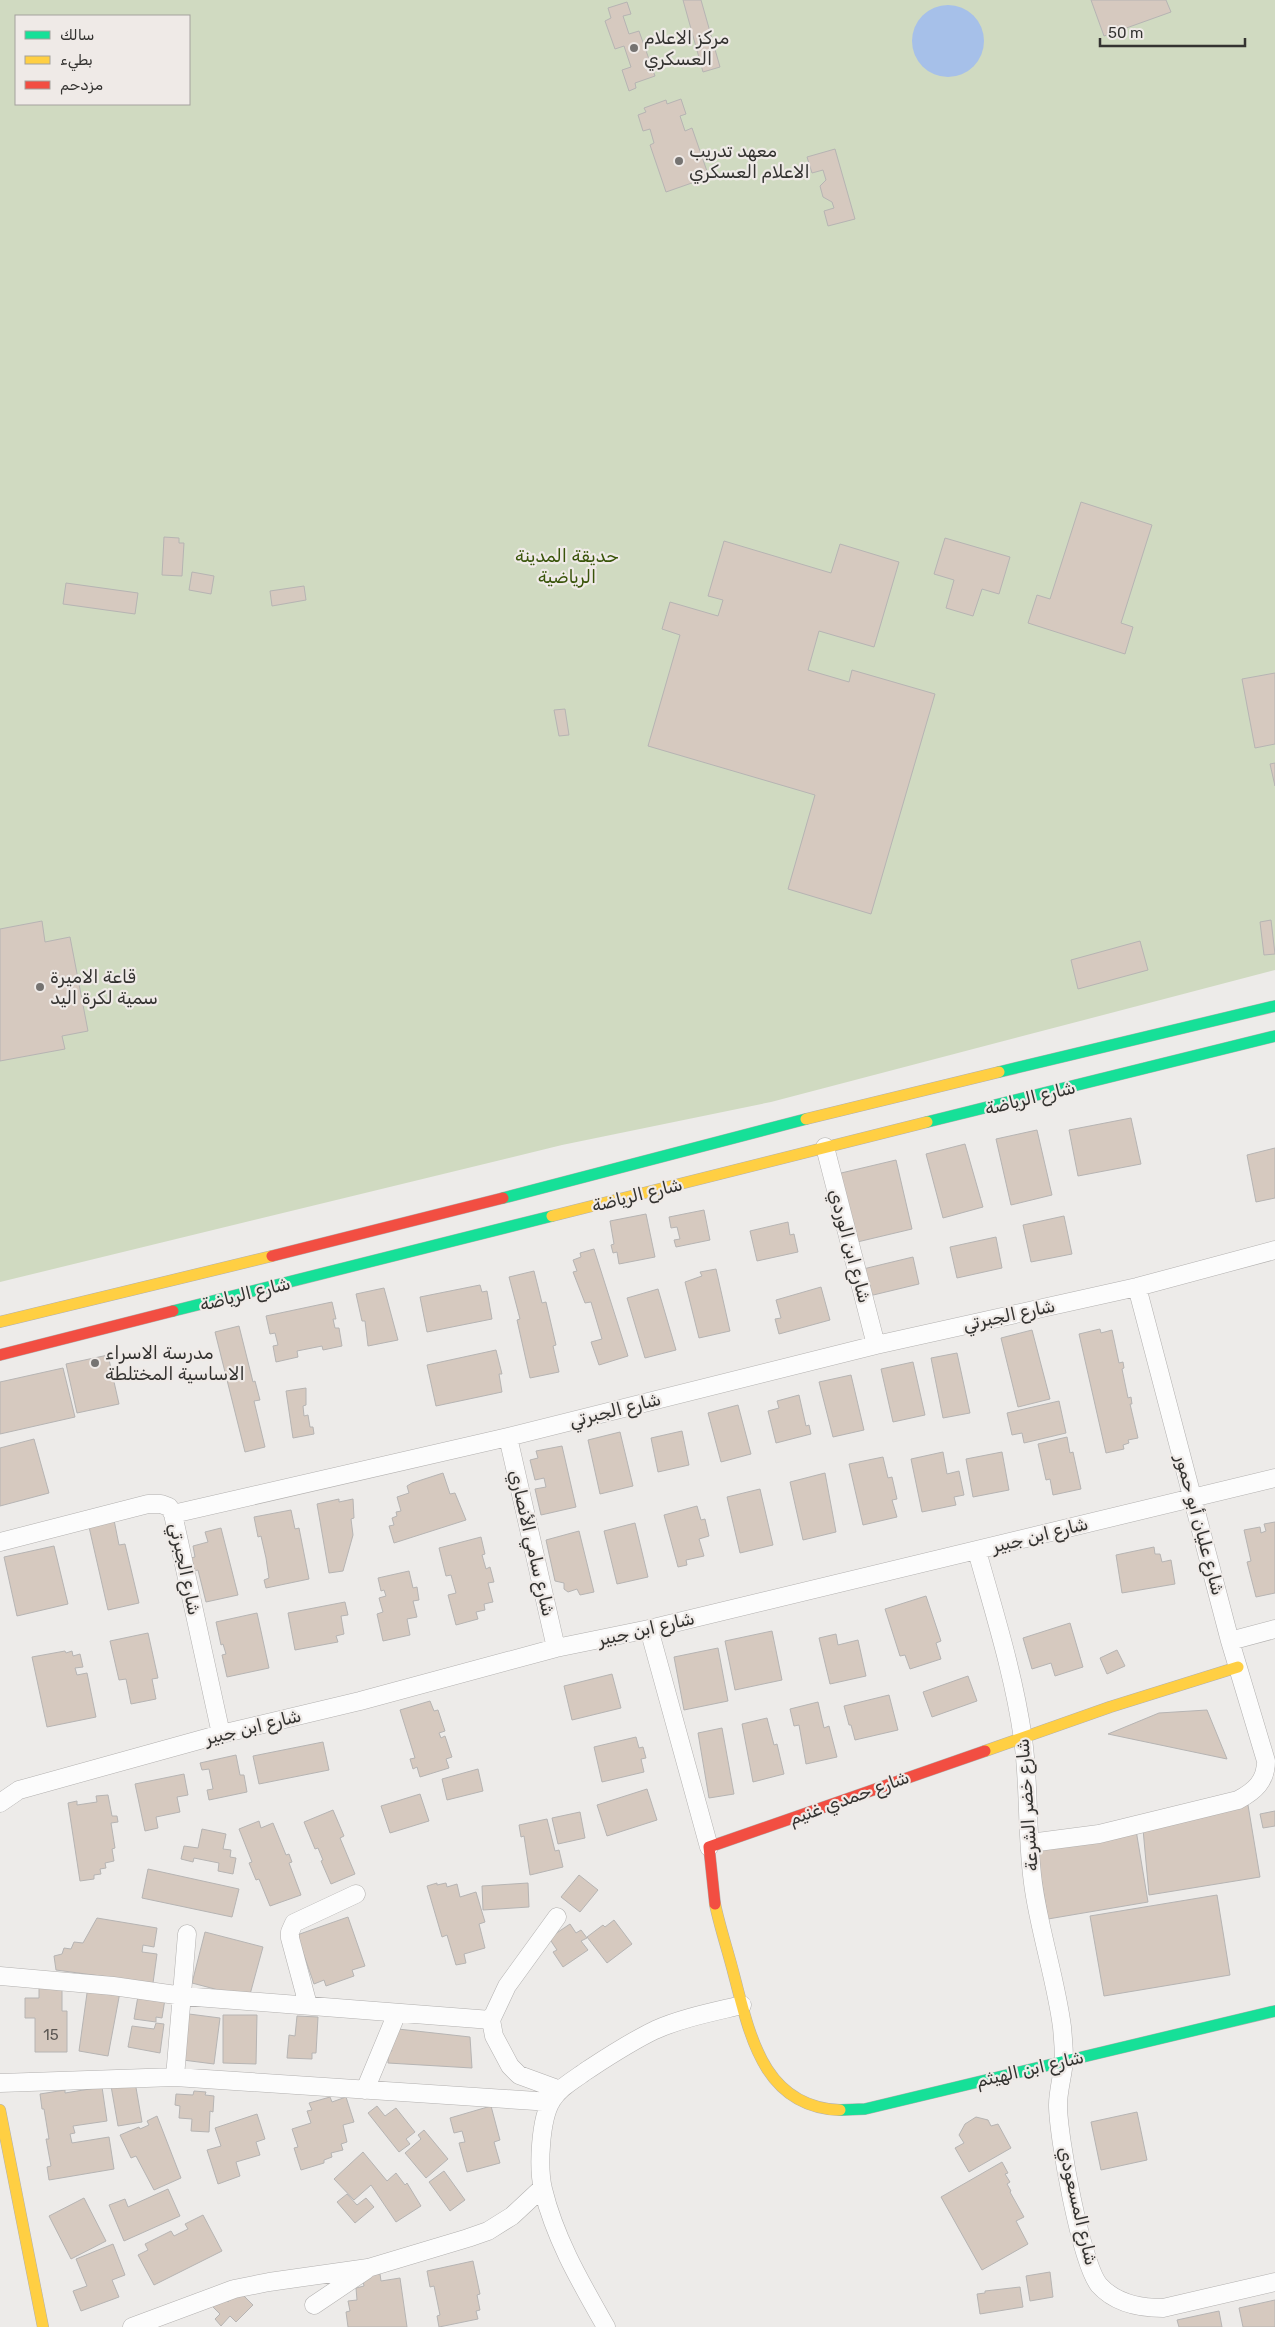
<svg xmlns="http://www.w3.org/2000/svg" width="1275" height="2327" font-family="Rubik,Cairo,sans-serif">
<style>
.green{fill:#d0dac1;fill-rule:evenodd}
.water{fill:#a6c0e9}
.building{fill:#d6c9bf;stroke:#b6b4b3}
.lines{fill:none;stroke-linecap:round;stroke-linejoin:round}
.street-casing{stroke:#b2b0af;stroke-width:19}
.fast-casing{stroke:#b2b0af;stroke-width:12}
.slow-casing{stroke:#b2b0af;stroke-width:12}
.jam-casing{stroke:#b2b0af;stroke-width:12}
.street{stroke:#fcfcfc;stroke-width:18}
.fast{stroke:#16e098;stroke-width:11}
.slow{stroke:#ffcf43;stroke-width:11}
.jam{stroke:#f24e42;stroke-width:11}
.poi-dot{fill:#757371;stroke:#efeae7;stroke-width:2}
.labels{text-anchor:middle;stroke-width:4.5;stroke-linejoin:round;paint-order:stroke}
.number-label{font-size:15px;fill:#5c5854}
.poi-label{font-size:18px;fill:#343331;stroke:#efeae7;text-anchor:start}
.park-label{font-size:18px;fill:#39540a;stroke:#efeae7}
.street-label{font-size:18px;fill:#343331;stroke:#efeae7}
</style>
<rect width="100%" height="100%" fill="#edebe9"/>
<!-- green -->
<path class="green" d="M0 0H1275V970L771 1102 562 1145 0 1282ZM16 16H189V104H16Z"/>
<!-- water -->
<path class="water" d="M912 41a36 36 0 1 1 72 0a36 36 0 1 1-72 0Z"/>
<!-- building -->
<path class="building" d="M683 0H701L720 67 703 72Z
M1091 0H1166L1171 12 1104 36Z
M627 2 631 14 623 16 629 34 639 31 655 76 635 83 636 88 629 91 622 70 631 67 624 46 615 49 605 21 611 18 608 8Z
M681 99 686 114 680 116 685 131 692 128 709 177 666 192 650 145 654 143 650 129 643 131 638 115 646 112 644 108 666 100 667 104Z
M835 149 855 219 828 226 824 211 834 208 832 202 823 197 820 186 826 180 823 170 812 173 807 157Z
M1081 502 1152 525 1121 623 1133 627 1125 654 1028 623 1037 595 1050 599Z
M164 537 179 538V543H184L182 576 162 575Z
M945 538 1010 557 999 594 982 589 973 616 946 608 954 580 934 574Z
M724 541 831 573 840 544 899 562 874 647 819 631 808 670 849 682 852 670 935 694 871 914 788 889 815 795 648 746 680 635 662 629 670 602 718 616 723 600 708 596Z
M192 572 214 576 211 594 189 590Z
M66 583 138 593 135 614 63 604Z
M304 586 306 600 272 606 270 591Z
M1275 673V744L1255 748 1242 679Z
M565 709 569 735 559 736 554 710Z
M1275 763V786L1270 764Z
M1271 920 1275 954 1264 955 1260 922Z
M42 921 45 942 70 937 88 1031 62 1036 65 1049 0 1061V929Z
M1140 941 1148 970 1078 989 1071 960Z
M1131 1118 1141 1164 1078 1176 1069 1130Z
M1037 1130 1052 1195 1011 1205 996 1139Z
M965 1144 983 1207 943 1218 926 1154Z
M1275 1148V1198L1256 1202 1247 1155Z
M896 1160 912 1229 853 1243 837 1174Z
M704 1210 710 1240 676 1247 674 1240 680 1239 677 1227 671 1228 669 1217Z
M646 1214 655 1257 619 1264 617 1252 613 1253 611 1245 614 1244 610 1221Z
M1064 1216 1072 1254 1031 1262 1023 1225Z
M788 1222 790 1235 794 1234 798 1252 757 1261 750 1231Z
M996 1237 1002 1268 957 1278 950 1247Z
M594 1249 628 1356 599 1365 591 1342 602 1339 591 1302 585 1303 573 1272 577 1271 573 1260 581 1257 580 1253Z
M913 1257 919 1284 865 1297 859 1270Z
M716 1269 730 1331 699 1338 685 1282 702 1276 700 1272Z
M534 1271 542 1303 546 1302 556 1345 553 1346 559 1372 530 1378 517 1320 520 1319 509 1277Z
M480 1285 482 1292 487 1291 492 1319 427 1332 420 1297Z
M821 1287 830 1320 779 1334 775 1319 781 1318 776 1300Z
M384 1288 398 1340 368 1346 365 1321H362L356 1294Z
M658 1289 676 1350 645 1358 627 1298Z
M332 1302 336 1319H333L335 1328H339L342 1346 323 1350 322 1346 297 1351 298 1357 276 1362 273 1346 278 1345 275 1333 270 1334 266 1316Z
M239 1326 253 1382 255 1381 260 1400 254 1401 265 1447 245 1452 215 1332Z
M1100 1329 1101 1333 1112 1330 1119 1363 1123 1362 1124 1368 1122 1369 1128 1398 1131 1397 1132 1404H1130L1138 1438 1128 1440 1129 1443 1123 1445 1124 1449 1106 1453 1079 1334Z
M1032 1330 1050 1399 1018 1407 1001 1338Z
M496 1350 502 1374H499L502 1392 436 1406 427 1365Z
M957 1353 970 1413 943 1418 931 1358Z
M108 1355 119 1404 77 1413 66 1364Z
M913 1362 925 1415 893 1422 881 1369Z
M63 1368 75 1417 0 1434V1382Z
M851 1375 864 1430 833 1437 819 1382Z
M306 1388V1405L303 1406 304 1416 308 1415 310 1427H313L314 1434 293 1438 286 1391Z
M799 1395 806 1426 809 1425 811 1434 776 1443 768 1411 779 1408 777 1401Z
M1059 1401 1066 1433 1024 1443 1022 1433 1012 1435 1007 1413Z
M738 1405 751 1454 721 1462 708 1413Z
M682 1431 689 1465 658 1472 651 1438Z
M620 1432 633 1486 600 1494 588 1440Z
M1067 1437 1070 1453 1073 1452 1081 1489 1053 1495 1050 1479 1046 1480 1038 1444Z
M34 1439 49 1493 0 1506V1448Z
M562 1446 576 1507 541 1515 535 1489 546 1487 544 1478 535 1480 530 1460 538 1458 536 1451Z
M943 1452 947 1474 959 1471 964 1495 954 1497 956 1505 922 1512 911 1459Z
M1002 1452 1009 1490 973 1497 966 1459Z
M883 1457 888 1478 892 1477 897 1499 892 1500 897 1517 863 1525 849 1464Z
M443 1473 450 1494 455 1493 466 1520 394 1543 389 1526 394 1525 392 1518 397 1516 396 1512 401 1511 397 1497 409 1493 407 1486 412 1483Z
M825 1473 836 1532 803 1540 790 1482Z
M760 1489 773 1545 740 1553 727 1497Z
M339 1499V1502L353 1499 354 1518 351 1519 353 1535 343 1571 329 1573 317 1504Z
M697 1506 701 1520 705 1519 709 1536 699 1539 704 1556 686 1560 687 1565 678 1567 664 1515Z
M291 1510 295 1529 299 1528 309 1579 266 1588 264 1580 269 1578 266 1558 261 1536 258 1537 254 1517Z
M114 1520 119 1545 125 1544 139 1603 108 1610 89 1527Z
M1275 1522V1593L1256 1597 1247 1562 1251 1561 1244 1530 1260 1527 1261 1533 1266 1531 1264 1524Z
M635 1523 648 1577 617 1584 604 1531Z
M221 1528 238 1595 206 1602 198 1570 194 1571 190 1558 195 1557 193 1546 208 1542 205 1532Z
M579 1531 594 1592 580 1595 577 1589 568 1592 564 1589V1583L555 1581 546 1540Z
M481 1537 485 1554 482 1555 486 1569 490 1567 494 1582 488 1583 493 1602 484 1604 485 1610 476 1612 478 1619 456 1625 448 1595 456 1593 451 1575 446 1576 439 1548Z
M54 1546 68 1604 17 1616 4 1557Z
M1154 1547 1155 1554H1160L1162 1562 1171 1560 1175 1584 1122 1593 1116 1555Z
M409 1571 413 1588 417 1587 419 1600 413 1601 417 1617 407 1619 410 1635 383 1641 377 1614 383 1612 379 1598 386 1596 384 1590 381 1591 378 1578Z
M926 1596 941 1641 936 1643 941 1659 910 1669 905 1655 900 1656 885 1609Z
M345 1602 348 1615 341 1616 344 1634 336 1636 338 1642 295 1650 288 1613Z
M257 1613 269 1668 227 1677 222 1655 226 1654 223 1644 221 1645 216 1622Z
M1070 1623 1083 1667 1055 1676 1051 1663 1032 1669 1023 1638Z
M772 1631 782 1680 735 1690 725 1641Z
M148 1633 158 1678 152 1679 156 1699 131 1704 126 1679 119 1680 110 1641Z
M836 1634 838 1645 858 1640 866 1676 830 1684 819 1638Z
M718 1648 728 1701 684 1710 674 1657Z
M1117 1650 1125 1666 1107 1674 1100 1658Z
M65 1651 66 1653 72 1651 73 1656 80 1654 83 1667 75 1668 77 1675 87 1673 96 1717 47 1727 32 1657Z
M612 1674 621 1708 572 1720 564 1686Z
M968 1676 977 1701 932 1717 923 1692Z
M889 1695 898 1730 855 1740 851 1725H849L844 1706Z
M430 1701 434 1711 438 1710 445 1731 439 1733 441 1738 445 1736 452 1757 446 1759 449 1768 420 1777 417 1767 413 1769 410 1759 415 1758 400 1710Z
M818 1702 824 1728 829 1726 837 1757 806 1764 799 1725 794 1726 790 1709Z
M1207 1710 1227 1759 1108 1734 1159 1713Z
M767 1718 774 1745 777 1744 784 1774 753 1782 742 1724Z
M722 1728 734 1794 709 1798 698 1733Z
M636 1737 639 1748 643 1747 646 1758 641 1759 644 1772 602 1782 594 1747Z
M323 1742 329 1770 259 1784 253 1756Z
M236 1755 240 1775H244L247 1792 209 1800 207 1790 213 1789 209 1769 202 1770 200 1763Z
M478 1769 483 1791 447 1800 442 1779Z
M184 1774 188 1795 177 1797 180 1812 156 1817 158 1828 145 1831 135 1784Z
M647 1789 657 1820 607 1836 597 1805Z
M420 1794 429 1821 390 1833 381 1806Z
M108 1795 112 1816H117L118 1822 111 1823 115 1848 112 1849 114 1861 105 1863 106 1868 100 1869 101 1874 94 1875V1879L80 1881 68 1803 77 1801V1805L97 1802 96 1796Z
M1248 1805 1260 1877 1149 1895 1143 1829Z
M333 1810 344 1836 340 1838 355 1874 331 1884 321 1861 323 1860 318 1848 315 1849 304 1822Z
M1275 1811V1826L1263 1828 1260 1814Z
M580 1812 585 1838 558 1844 552 1818Z
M547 1819 555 1851 559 1850 563 1867 530 1875 524 1836 521 1837 519 1825Z
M259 1821 261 1828 273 1823 286 1855 289 1854 292 1862 289 1863 301 1895 270 1906 259 1879 256 1880 249 1863 252 1862 239 1829Z
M202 1829 226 1834 223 1849 231 1850 230 1857 236 1858 233 1874 218 1871 219 1863 194 1858 193 1862 181 1859 184 1846 198 1848Z
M1136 1830 1148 1902 1048 1919 1036 1847Z
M148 1869 239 1889 232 1917 142 1898Z
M579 1875 598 1890 580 1912 561 1897Z
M437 1883V1885L446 1883 447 1887 457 1884 460 1897 476 1892 485 1922 479 1924 485 1948 464 1954 466 1963 456 1965 447 1935 442 1937 427 1886Z
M528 1883 529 1907 483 1910 482 1886Z
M1217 1895 1230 1975 1104 1996 1090 1916Z
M348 1917 365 1966 352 1970 354 1976 326 1986 324 1980 314 1984 297 1935Z
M97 1918 157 1928 154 1947 143 1945 142 1952 157 1954 153 1983 56 1970 54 1956 62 1954 64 1948 71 1949 74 1942 83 1943Z
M614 1920 632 1944 607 1963 587 1937 603 1925 605 1927Z
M570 1924 576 1933 581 1930 587 1938 581 1941 588 1950 563 1967 553 1952 557 1950 549 1938Z
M205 1932 263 1947 249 1998 192 1983Z
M39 1986H62V2011H67V2052H35V2018H25V1998H39Z
M88 1986 120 1992 108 2056 79 2051Z
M138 1996 165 1999 162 2018 156 2017V2022L134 2019Z
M189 2014 220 2018 214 2064 183 2060Z
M223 2015H257L256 2064 223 2063Z
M297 2016 318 2017 316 2053H312V2059L287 2058 289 2035 295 2036Z
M156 2023 164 2024 160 2053 128 2047 132 2026 154 2029Z
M398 2029 470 2037 472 2068 388 2063V2052L392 2051 391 2048Z
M135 2082 142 2122 118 2126 111 2086Z
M102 2087 107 2121 73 2126 75 2133 70 2134 72 2143 109 2137 114 2169 49 2180 47 2167 51 2166 46 2139H49L44 2109H42L40 2094 65 2090V2093Z
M194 2091 206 2092 205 2095 214 2096 213 2112 210 2111 209 2132 191 2131 192 2119 179 2118 180 2106 175 2105 176 2094 193 2095Z
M330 2097 332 2102 346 2097 354 2122 343 2125 347 2142 341 2144 343 2150 331 2153 332 2157 324 2160V2163L301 2170 294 2148 298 2147 292 2129 311 2123 307 2111 312 2110 309 2103Z
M377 2106 385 2116 396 2108 415 2132 406 2139 410 2144 399 2152 368 2113Z
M491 2106 500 2140 494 2142 500 2163 467 2172 459 2143 465 2142 462 2131 454 2133 450 2118Z
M1137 2112 1147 2160 1101 2170 1091 2122Z
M257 2114 265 2139 256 2142 260 2155 236 2162 240 2176 218 2184 207 2150 221 2146 215 2128Z
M157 2116 181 2178 154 2190 136 2156 131 2158 120 2135 139 2127 140 2129 149 2125 147 2121Z
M976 2117 988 2120 991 2126 998 2124 1011 2148 969 2172 955 2148 964 2143 959 2135 965 2124Z
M424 2130 448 2159 426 2178 405 2153 421 2139 418 2135Z
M363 2152 387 2181 396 2173 405 2185 407 2183 421 2206 396 2222 371 2185 354 2200 334 2179Z
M1002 2162 1008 2173 1005 2174 1010 2182 1007 2184 1011 2191 1010 2192 1024 2217 1016 2221 1028 2244 982 2270 941 2197Z
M444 2171 465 2200 450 2211 429 2182Z
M168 2189 180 2216 124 2241 109 2205 125 2199 128 2207Z
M347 2194 357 2205 366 2198 374 2207 355 2223 337 2202Z
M84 2198 106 2241 71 2259 49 2216Z
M203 2215 222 2251 154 2285 138 2255 148 2250 145 2244 171 2231 174 2236 188 2229 185 2224Z
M113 2244 125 2275 112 2280 119 2297 81 2311 73 2291 87 2286 76 2259Z
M473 2261 480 2294 477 2295 480 2310 476 2311 478 2319 439 2327 437 2316 440 2315 434 2286 430 2287 427 2271Z
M1050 2272 1053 2297 1030 2301 1026 2276Z
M380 2274 381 2281 400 2278 407 2327H348L346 2312 350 2311 348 2301 357 2300 356 2288 364 2286 362 2276Z
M1020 2287 1023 2307 980 2314 977 2294 985 2293V2291Z
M239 2291 253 2305 236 2322 230 2316 221 2326 215 2319 220 2314 211 2305 222 2295 228 2302Z
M1275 2300V2327H1243L1239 2308Z
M1219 2311 1222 2327H1179L1177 2320Z"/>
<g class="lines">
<defs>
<path id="street" d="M825 1147 876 1345
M508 1437 556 1648
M173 1514 508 1437 876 1345 1137 1287 1275 1250
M0 1542 148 1504H161L169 1507 173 1514 221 1734
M977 1551C994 1612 1014 1675 1023 1739 1030 1789 1026 1840 1034 1890 1041 1936 1056 1981 1062 2027 1063 2038 1064 2050 1064 2060 1063 2075 1058 2090 1058 2105 1058 2136 1081 2263 1099 2285 1115 2303 1140 2308 1163 2308L1275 2282
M649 1629 709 1847
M1230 1641 1275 1629
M0 1803 19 1790 221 1734 360 1701 556 1648 649 1629 1275 1478
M1030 1843 1099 1834 1238 1800C1255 1791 1266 1781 1266 1761L1230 1641 1137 1287
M557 1917 507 1986 491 2020 494 2036 510 2066 519 2075 560 2090
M0 1976 113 1986 183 1996 491 2020
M308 2005 290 1938V1932L294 1923 356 1894
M175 2077 187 1934
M0 2083 175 2077 551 2102
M365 2090 397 2013
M314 2305 366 2270
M132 2327 234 2289 269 2282 368 2268 468 2238 488 2231 512 2216 542 2188
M606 2327C581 2283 555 2239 543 2189 538 2168 540 2119 552 2100 560 2087 574 2080 586 2071 609 2056 630 2042 655 2030 682 2018 713 2012 742 2005"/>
<path id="fast" d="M999 1072 1275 1006
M927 1122 1275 1036
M503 1198 806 1119
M173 1311 552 1216
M840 2110 865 2109 1275 2011"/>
<path id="slow" d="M806 1119 999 1072
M552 1216 927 1122
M0 1322 272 1256
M985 1751 1110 1707 1238 1667
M715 1904C720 1928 728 1951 734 1975 750 2035 763 2107 840 2110
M0 2110 43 2327"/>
<path id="jam" d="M272 1256 503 1198
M0 1355 173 1311
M715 1904 709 1847 985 1751"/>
</defs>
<!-- street casing -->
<use href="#street" class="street-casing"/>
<!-- fast casing -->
<use href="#fast" class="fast-casing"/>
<!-- slow casing -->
<use href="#slow" class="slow-casing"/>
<!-- jam casing -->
<use href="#jam" class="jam-casing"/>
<!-- street -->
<use href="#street" class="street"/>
<!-- fast -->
<use href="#fast" class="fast"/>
<!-- slow -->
<use href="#slow" class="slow"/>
<!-- jam -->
<use href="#jam" class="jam"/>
</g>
<!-- markers -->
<g class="poi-dot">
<circle cx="634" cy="48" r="5"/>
<circle cx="679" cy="161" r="5"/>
<circle cx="40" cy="987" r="5"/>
<circle cx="95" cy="1363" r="5"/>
</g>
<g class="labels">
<!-- number labels -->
<g class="number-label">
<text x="51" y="2040">15</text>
</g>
<!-- poi labels -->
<g class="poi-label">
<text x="644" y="44">مركز الاعلام<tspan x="644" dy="21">العسكري</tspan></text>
<text x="689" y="157">معهد تدريب<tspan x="689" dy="21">الاعلام العسكري</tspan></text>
<text x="50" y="983">قاعة الاميرة<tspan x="50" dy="21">سمية لكرة اليد</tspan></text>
<text x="105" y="1359">مدرسة الاسراء<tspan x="105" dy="21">الاساسية المختلطة</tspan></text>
</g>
<!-- park labels -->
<g class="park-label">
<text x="567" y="562">حديقة المدينة<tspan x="567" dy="21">الرياضية</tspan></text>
</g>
<!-- street labels -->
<g class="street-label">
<text transform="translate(1030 1098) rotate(-14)" y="6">شارع الرياضة</text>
<text transform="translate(637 1195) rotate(-14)" y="6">شارع الرياضة</text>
<text transform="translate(850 1246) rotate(75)" y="6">شارع ابن الوردي</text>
<text transform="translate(245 1294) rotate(-14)" y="6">شارع الرياضة</text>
<text transform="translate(1009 1315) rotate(-12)" y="6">شارع الجبرتي</text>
<text transform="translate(615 1410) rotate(-14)" y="6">شارع الجبرتي</text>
<text transform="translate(1200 1525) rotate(75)" y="6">شارع عليان أبو حمور</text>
<text transform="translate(1040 1535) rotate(-14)" y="6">شارع ابن جبير</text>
<text transform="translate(532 1543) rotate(77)" y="6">شارع سامي الأنصاري</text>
<text transform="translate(185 1569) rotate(78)" y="6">شارع الجبرتي</text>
<text transform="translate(646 1629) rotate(-13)" y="6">شارع ابن جبير</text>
<text transform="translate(253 1727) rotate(-14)" y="6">شارع ابن جبير</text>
<text transform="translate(849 1798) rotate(-20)" y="6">شارع حمدي غنيم</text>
<text transform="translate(1027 1805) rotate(-94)" y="6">شارع خضر الشرعة</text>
<text transform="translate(1030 2069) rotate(-13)" y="6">شارع ابن الهيثم</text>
<text transform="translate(1078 2206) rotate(77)" y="6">شارع المسعودي</text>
</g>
</g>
<!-- legend -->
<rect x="15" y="15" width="175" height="90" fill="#efeae7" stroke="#a4a19e"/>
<rect x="25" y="31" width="25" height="8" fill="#16e098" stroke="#a4a19e"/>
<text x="60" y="40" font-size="15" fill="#343331">سالك</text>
<rect x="25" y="56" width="25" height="8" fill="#ffcf43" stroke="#a4a19e"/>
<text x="60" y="65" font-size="15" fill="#343331">بطيء</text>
<rect x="25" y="81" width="25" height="8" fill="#f24e42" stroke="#a4a19e"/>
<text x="60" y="90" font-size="15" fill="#343331">مزدحم</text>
<!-- scale -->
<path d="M1100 38v8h145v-8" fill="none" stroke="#343331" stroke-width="2.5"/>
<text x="1108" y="38" font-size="15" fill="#343331" stroke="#efeae7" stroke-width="4" paint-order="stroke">50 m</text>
</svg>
